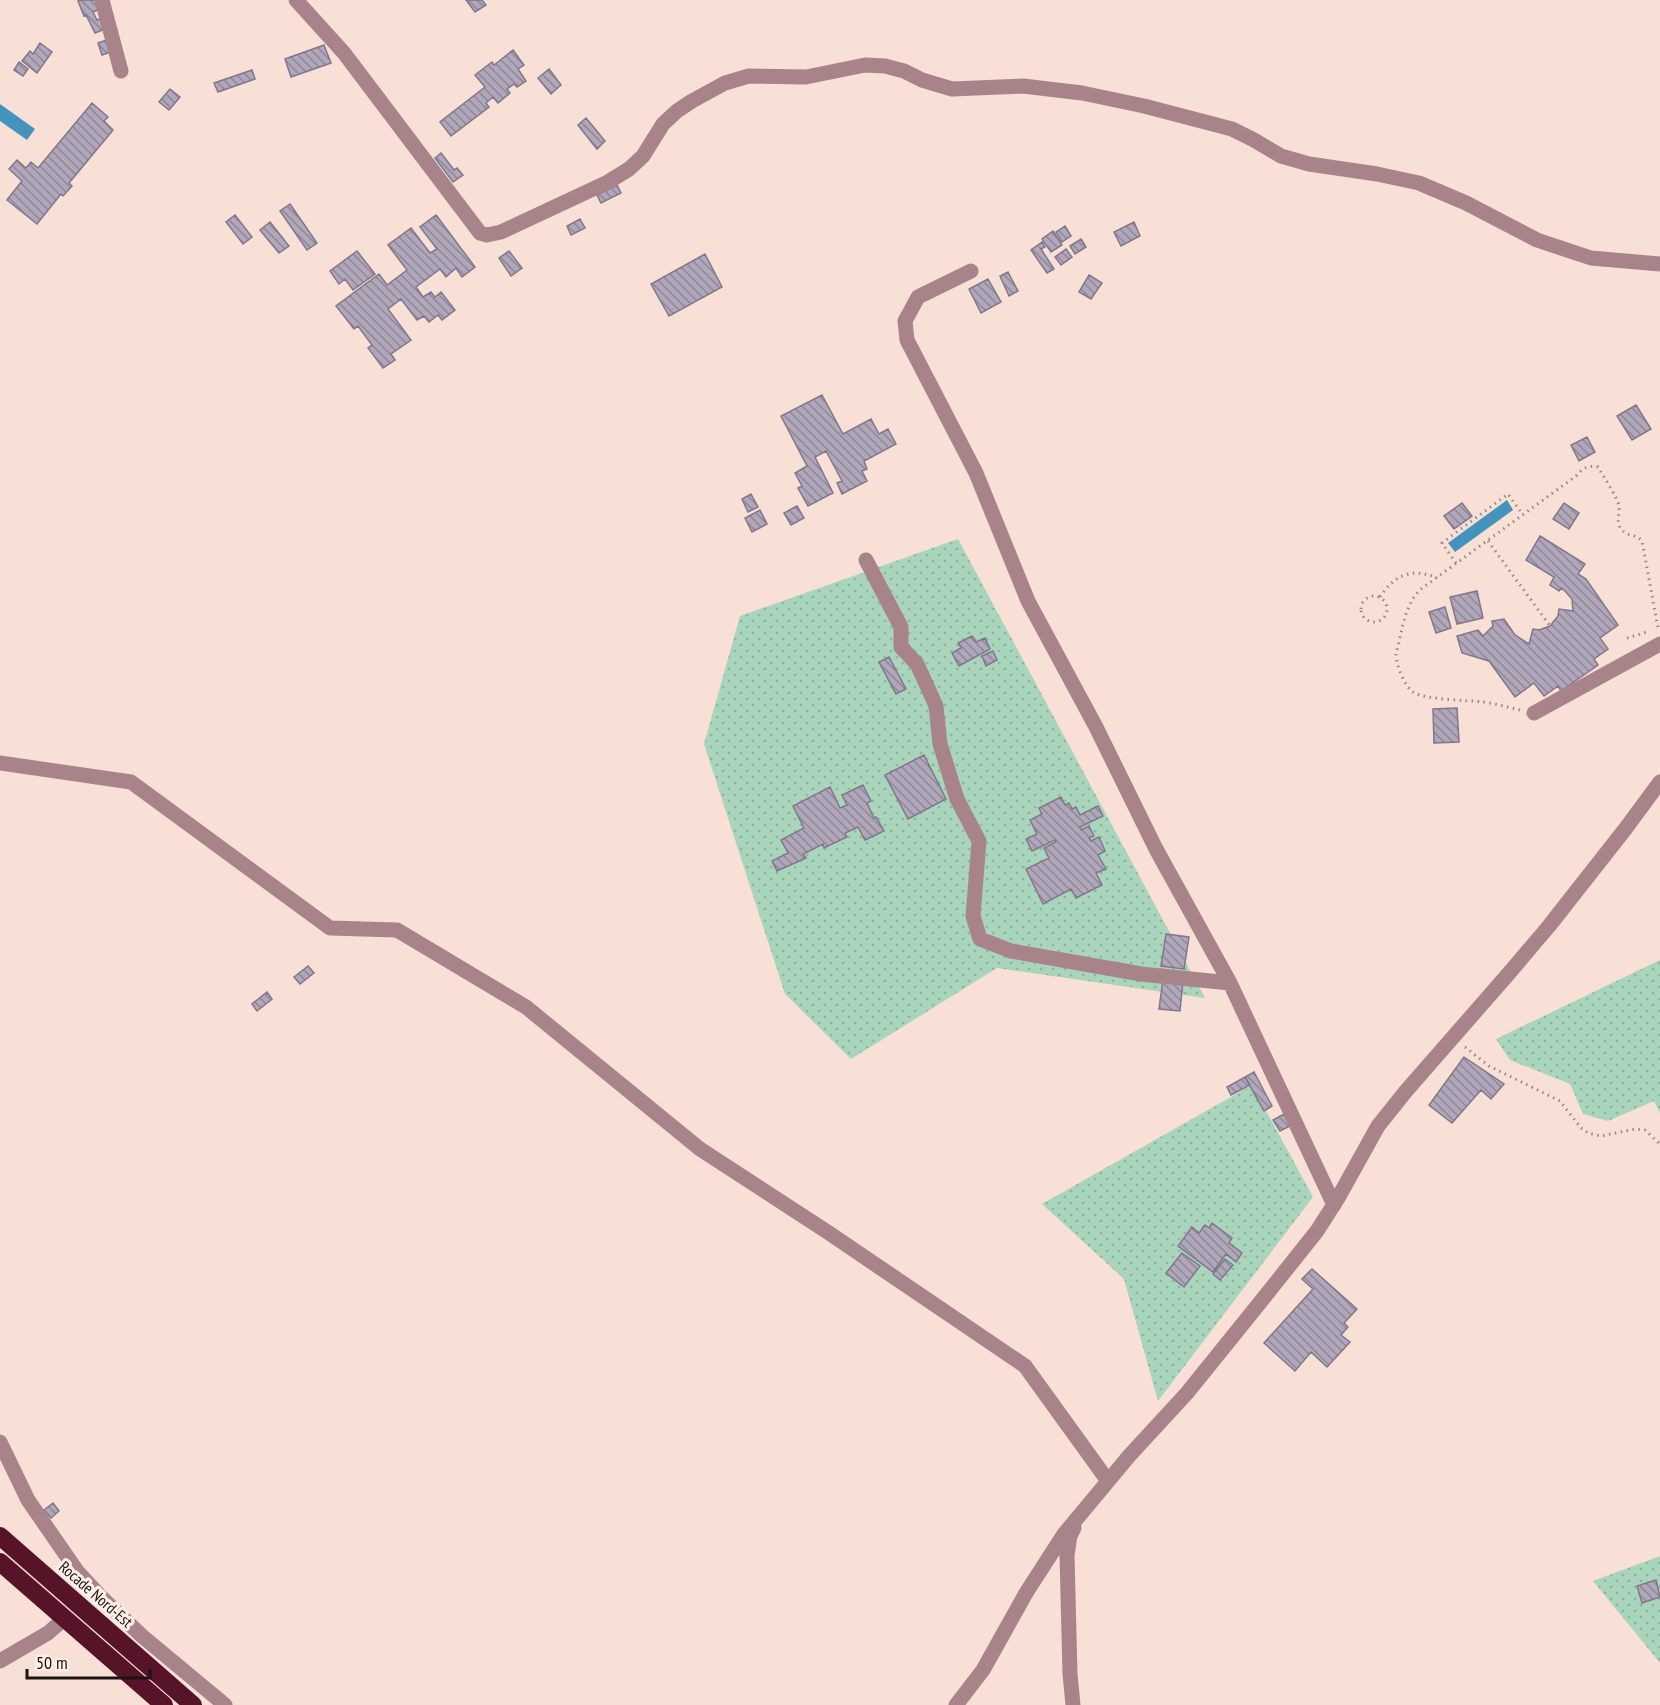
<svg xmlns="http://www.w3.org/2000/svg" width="1660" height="1705" font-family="'PT Sans Narrow',sans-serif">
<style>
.garden{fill:url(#garden-dots)}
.water{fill:#4393bc}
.building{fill:url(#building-back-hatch);stroke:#81778a;stroke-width:1.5}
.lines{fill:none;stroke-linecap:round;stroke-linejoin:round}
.path{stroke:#998881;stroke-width:3;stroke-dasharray:1.5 4.5;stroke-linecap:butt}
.minor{stroke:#a8848a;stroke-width:15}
.highway{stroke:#571328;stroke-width:18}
.labels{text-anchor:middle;stroke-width:6;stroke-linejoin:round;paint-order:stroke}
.street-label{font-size:16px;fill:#1c1411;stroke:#feefea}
</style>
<defs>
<pattern id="garden-dots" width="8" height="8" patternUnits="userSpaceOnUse" patternTransform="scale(1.5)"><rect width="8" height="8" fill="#a8d5bb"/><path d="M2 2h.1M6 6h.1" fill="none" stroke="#90b6a0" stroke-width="1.8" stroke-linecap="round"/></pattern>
<pattern id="building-back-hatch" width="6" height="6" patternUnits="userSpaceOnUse" patternTransform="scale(1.5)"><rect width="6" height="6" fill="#b1a7ba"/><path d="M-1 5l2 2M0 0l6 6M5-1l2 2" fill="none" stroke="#8f8796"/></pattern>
</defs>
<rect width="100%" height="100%" fill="#f8e0d6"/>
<!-- garden -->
<path class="garden" d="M958 539 1205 998 997 968 851 1059 785 994 704 744 740 616Z
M1660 960V1113L1654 1101 1608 1121 1583 1114 1570 1084 1510 1060 1496 1039Z
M1252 1085 1313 1197 1158 1401 1124 1279 1042 1204Z
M1660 1556V1663L1593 1581Z"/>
<!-- water -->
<path class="water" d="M0 104 35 129 27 140 0 121Z
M1507 500 1513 510 1455 552 1448 543Z"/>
<!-- building -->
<path class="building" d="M81 0H96L100 9 93 12 97 20 103 18 107 28 95 33 86 15 84 16 78 1Z
M466 0H482L486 5 475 12Z
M107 40 111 52 102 55 98 43Z
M40 43 52 52 37 73 22 61 30 51 33 54Z
M324 45 331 63 291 77 285 59Z
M513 50 524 65 518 69 526 81 517 87 514 84 507 89 510 93 498 103 493 97 486 103 489 107 451 136 440 122 485 87 475 75 492 62 494 65Z
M19 62 28 69 23 76 14 70Z
M549 69 561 85 551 94 538 78Z
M252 70 255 79 218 92 214 83Z
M170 89 180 97 169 110 159 102Z
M92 103 108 117 104 121 113 130 69 183 72 186 63 196 61 194 37 224 7 200 22 181 9 169 17 160 26 168 31 162 38 168Z
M586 118 605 141 597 149 578 125Z
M441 153 454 170 457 168 463 175 453 182 435 158Z
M617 185 621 193 601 203 597 195Z
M290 204 317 243 307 250 280 211Z
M235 215 252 237 243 244 226 222Z
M436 215 475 267 462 277 456 268 446 277 440 269 416 287 423 297 431 292 435 297 441 292 455 310 442 320 438 315 429 322 424 316 417 320 401 299 388 309 411 340 391 354 395 360 383 368 368 348 372 345 358 326 354 329 336 306 379 274 387 285 407 270 388 245 411 228 430 253 437 249 420 227Z
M580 219 585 228 571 235 567 226Z
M270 222 289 246 279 253 260 230Z
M1134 222 1140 236 1121 246 1114 232Z
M1065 226 1071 236 1062 242 1056 232Z
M1053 231 1062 245 1051 252 1042 239Z
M1081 239 1086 247 1075 254 1070 246Z
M1042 242 1045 247 1041 249 1054 269 1047 273 1031 250Z
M1066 249 1072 257 1061 265 1055 257Z
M357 251 375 274 353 290 345 279 339 284 330 271Z
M509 251 522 268 511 276 499 258Z
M705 254 722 287 669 316 651 284Z
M1008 272 1018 291 1009 296 1000 276Z
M1089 275 1102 283 1091 299 1079 292Z
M988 279 1001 302 981 313 969 289Z
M822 395 843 434 871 419 879 434 888 429 896 444 864 461 867 469 862 471 867 481 842 494 837 483 842 481 826 451 815 457 833 493 808 506 798 488 802 486 795 473 807 466 781 416Z
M1636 405 1651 429 1632 440 1617 416Z
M1587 437 1595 452 1579 461 1571 445Z
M751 494 758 507 748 512 742 499Z
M1462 503 1472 516 1454 529 1444 516Z
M1564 503 1579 513 1569 529 1553 519Z
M797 506 804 518 791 525 784 513Z
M760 510 767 524 752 532 745 518Z
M1540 536 1585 564 1578 574 1586 579 1618 625 1600 638 1608 649 1594 659 1598 665 1561 691 1558 686 1544 696 1534 683 1515 697 1489 661 1462 653 1457 636 1478 630 1483 636 1493 626 1492 621 1504 619 1515 635 1529 644 1533 629 1539 630 1550 626 1558 616 1559 609 1573 611 1572 599 1565 591 1561 588 1559 591 1550 585 1554 577 1526 560Z
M1477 591 1483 618 1457 624 1450 597Z
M1445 607 1451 628 1436 633 1429 612Z
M972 636 976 642 985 638 990 649 959 666 952 653 961 648 958 643Z
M993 651 997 660 986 666 982 656Z
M889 657 906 689 896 694 879 662Z
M1457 708 1459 742 1434 743 1433 709Z
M924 755 946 799 908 819 885 775Z
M863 785 871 801 867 803 874 818 876 817 884 831 865 840 858 827 845 833 847 837 824 848 823 844 803 854 806 858 777 871 772 861 788 853 781 840 804 828 793 806 830 787 840 808 847 805 842 795Z
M1061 797 1065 805 1069 803 1072 809 1076 807 1080 815 1098 806 1103 816 1080 827 1081 830 1089 826 1094 836 1089 838 1091 841 1099 837 1105 851 1098 855 1106 869 1096 873 1102 885 1076 898 1071 889 1043 904 1026 869 1049 858 1044 848 1056 842 1055 840 1032 851 1026 839 1037 834 1030 820 1042 814 1039 808Z
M1166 934 1189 937 1184 969 1161 966Z
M308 966 314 973 300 984 294 977Z
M1163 979 1183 981 1180 1011 1159 1009Z
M267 992 272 999 257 1011 252 1004Z
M1464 1057 1504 1084 1491 1099 1481 1090 1452 1123 1429 1105Z
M1254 1072 1272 1106 1264 1111 1245 1077Z
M1245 1077 1250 1085 1231 1095 1227 1087Z
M1284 1114 1290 1126 1280 1131 1273 1120Z
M1212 1223 1232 1238 1229 1243 1242 1253 1236 1262 1226 1254 1213 1272 1178 1246 1192 1227 1199 1233 1205 1225 1209 1228Z
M1182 1253 1200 1266 1184 1287 1166 1273Z
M1225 1259 1233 1265 1220 1280 1213 1274Z
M1312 1269 1357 1309 1344 1323 1348 1327 1341 1335 1350 1342 1327 1367 1311 1352 1295 1371 1264 1343 1313 1289 1302 1279Z
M53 1503 59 1511 51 1518 44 1510Z
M1656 1580 1660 1597 1642 1603 1637 1586Z"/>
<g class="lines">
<!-- path -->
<path class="path" d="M1488 541 1550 626
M1456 563 1442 543 1508 494 1523 515
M1361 609a13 13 0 1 1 26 0a13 13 0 1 1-26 0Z
M1380 597C1394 575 1412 567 1437 578
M1627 638 1647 632
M1520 710C1508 707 1496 704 1483 702 1467 700 1425 700 1413 692 1404 686 1396 664 1396 654 1402 632 1404 605 1421 589L1576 476C1582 468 1589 465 1598 467 1603 476 1618 498 1619 506 1620 515 1615 522 1622 530 1628 537 1637 534 1642 541L1658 628
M1465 1047 1489 1066 1560 1101 1581 1128 1588 1133 1601 1136 1635 1129 1645 1130 1660 1144"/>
<!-- minor -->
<path class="minor" d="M102 0 121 71
M296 0 344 53 480 233 487 235 501 232 608 182 629 169 643 156 663 124 677 111 692 101 725 83 749 76 806 77 865 65 885 66 904 71 922 80 952 89 1023 86 1082 93 1144 106 1232 129 1254 140 1281 156 1309 164 1377 174 1419 183 1466 203 1537 240 1591 258 1660 264
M971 271 918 297 905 321 907 340 976 473 1028 601 1096 727 1156 849 1230 983 1334 1205
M866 560 901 627V647L917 664 936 706 940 744 957 799 979 841 973 916 980 939 1011 951 1141 974 1230 983
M1534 713 1660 644
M0 763 131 782 330 928 397 930 526 1007 700 1149 829 1233 1025 1366 1108 1481
M0 1442 28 1500 77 1571 102 1598 142 1636 225 1705
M0 1661 48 1633 65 1618
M956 1705 983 1670 1026 1593 1064 1534 1129 1456 1187 1393 1258 1305 1317 1231 1338 1198 1378 1126 1406 1091 1510 972 1549 926 1626 828 1660 782
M1073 1705 1070 1674 1067 1555 1070 1536 1074 1528"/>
<!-- highway -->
<path class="highway" d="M0 1536 193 1705
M0 1562 164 1705"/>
</g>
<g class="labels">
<!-- street labels -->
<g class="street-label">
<text transform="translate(96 1594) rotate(41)" y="6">Rocade Nord-Est</text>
</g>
</g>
<!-- scale -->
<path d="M27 1669v9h123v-9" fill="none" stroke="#1c1411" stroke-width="3"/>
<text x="36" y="1669" font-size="18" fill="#1c1411" stroke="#feefea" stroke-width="4.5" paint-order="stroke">50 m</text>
</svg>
